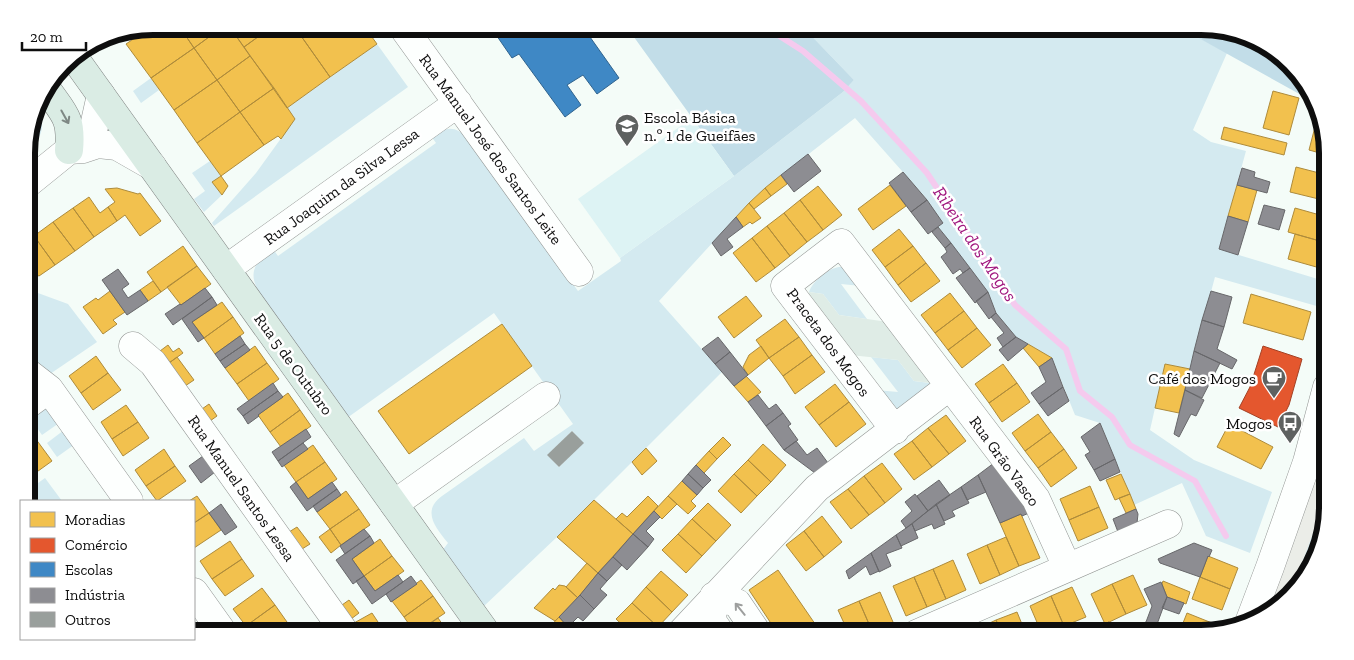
<svg xmlns="http://www.w3.org/2000/svg" width="1354" height="660" font-family="'Zilla Slab',serif">
<style>
.industrial{fill:#ebede8}
.green{fill:#d4eaf0;fill-rule:evenodd}
.forest{fill:#c2dde8}
.pitch{fill:#ddf3f4}
.plaza{fill:#dfece6}
.homes{fill:#f2c14e;stroke:#ae8b3b}
.shops{fill:#e4572e;stroke:#a44124}
.schools{fill:#3f88c5;stroke:#30638e}
.industry{fill:#8d8d92;stroke:#67676a}
.lines{fill:none;stroke-linecap:round;stroke-linejoin:round}
.stream{stroke:#f5caee;stroke-width:6}
.building{fill:#999f9c}
.minor-casing{stroke:#929593;stroke-width:29}
.major-casing{stroke:#7f8281;stroke-width:29}
.minor{stroke:#fdfffe;stroke-width:28}
.major{stroke:#daece4;stroke-width:28}
.oneway{stroke:#7e8884}
.oneway2{stroke:#9d9f9e}
.labels{text-anchor:middle;stroke-width:5;stroke-linejoin:round;paint-order:stroke}
.poi-label{font-size:16px;fill:#0e0e0e;stroke:#fff;text-anchor:end}
.street-label{font-size:16px;fill:#0e0e0e;stroke:#fff}
.water-label{font-size:18px;font-style:italic;fill:#a0187f;stroke:#fff}
.rim{fill:none;stroke:#0e0e0e;stroke-width:6}
</style>
<rect width="100%" height="100%" fill="#f4fcf8"/>
<!-- industrial -->
<path class="industrial" d="M1327 398 1328 507 1315 563 1272 612 1253 618Z"/>
<!-- green -->
<path class="green" d="M802 26H1177L1227 53 1193 130 1211 142 1246 151 1219 249 1321 280 1327 279V316L1324 310 1320 307 1215 277 1190 369 1165 364 1150 430 1194 460 1272 492 1250 553 1206 536 1182 483 1134 505 1100 423 1075 415 1052 358 1016 337 996 313 988 292 938 227 942 223 925 197 855 118 765 188 749 203 659 301 722 372 557 537 483 607 442 551 448 543C436 528 421 511 442 496L524 438 534 451 573 424 494 313 347 418 259 292C247 271 256 262 273 249L278 256 436 143 431 136C447 127 454 125 468 138L578 291 621 261 620 258 734 176 843 92 854 80ZM572 431 583 443 559 467 548 455Z
M377 44 408 87 214 226 212 223 256 173 295 119 287 108Z
M151 78 159 90 141 103 133 91Z
M38 114C47 127 40 142 27 147L34 118Z
M210 161 221 176 213 183 222 195 204 212 194 199 205 191 192 173Z
M839 267H844L861 286 841 284 867 319 839 315 823 294 809 292C813 281 827 269 839 267Z
M27 289 68 304 97 342 50 374 27 360Z
M871 357 898 360 914 381 930 383 929 387 898 411 876 390 898 392Z
M48 399 62 421 42 435 30 418 27 420V414Z
M68 427 78 442 57 457 47 443Z
M45 478 62 501H27V491Z
M1328 493C1328 525 1317 548 1303 576L1298 574Z"/>
<!-- forest -->
<path class="forest" d="M626 26H802L854 80 843 92 734 176Z
M1177 26H1201L1257 39 1302 76 1312 101Z"/>
<!-- pitch -->
<path class="pitch" d="M692 118 734 176 620 258 578 199Z"/>
<!-- plaza -->
<path class="plaza" d="M809 292 823 294 839 315 888 322 930 380V383L914 381 898 360 850 355 808 295Z"/>
<!-- homes -->
<path class="homes" d="M179 26 194 48 151 78 126 44 151 27Z
M179 26H224L194 48Z
M224 26H229L250 56 217 80 194 48Z
M229 26H273L244 47Z
M273 26H294L330 77 287 108 244 47Z
M294 26H364L377 44 330 77Z
M194 48 217 80 174 110 151 78Z
M250 56 274 88 240 112 217 80Z
M217 80 240 112 197 143 174 110Z
M274 88 295 119 281 139 278 136 264 145 240 112Z
M1273 91 1299 98 1289 135 1263 128Z
M240 112 264 145 221 176 197 143Z
M1316 123 1322 124 1327 137V155L1309 150Z
M1224 127 1287 143 1284 155 1221 139Z
M1296 167 1327 175V201L1290 192Z
M781 175 787 184 771 196 765 188Z
M221 176 228 186 222 195 212 182Z
M890 185 906 206 873 230 858 209Z
M1237 185 1257 190 1248 222 1228 216Z
M818 186 842 215 823 230 800 200Z
M117 188 138 194 140 193 161 221 140 236 125 215 117 221 108 207 115 202 105 189Z
M765 188 771 196 754 209 749 203Z
M89 197 100 213 108 207 117 221 94 237 73 208Z
M800 200 823 230 807 242 784 213Z
M749 203 761 218 752 224 750 222 743 227 736 217Z
M73 208 94 237 75 251 53 222Z
M1295 208 1327 217V243L1288 232Z
M784 213 807 242 790 256 767 226Z
M53 222 75 251 55 265 34 236Z
M767 226 790 256 775 268 752 238Z
M899 229 913 246 885 267 872 250Z
M1295 234 1327 243V270L1288 259Z
M34 236 55 265 39 276 27 271V242Z
M752 238 775 268 756 282 733 253Z
M183 246 197 266 161 292 147 272Z
M913 246 926 263 898 285 885 267Z
M926 263 940 281 911 302 898 285Z
M197 266 211 284 181 305 167 287Z
M153 281 161 292 148 301 140 290Z
M110 291 125 312 113 320 117 324 103 334 83 307 96 298 98 300Z
M950 293 964 311 935 333 921 315Z
M1251 294 1311 312 1303 340 1243 323Z
M746 296 762 316 734 338 718 317Z
M222 302 233 317 204 338 192 322Z
M964 311 977 328 948 350 935 333Z
M233 317 244 333 215 354 204 338Z
M785 319 799 337 769 358 756 340Z
M502 324 532 366 409 454 378 411Z
M977 328 991 345 962 368 948 350Z
M799 337 812 355 783 376 769 358Z
M1028 344 1052 358 1039 367 1023 348Z
M168 345 173 352 179 348 183 353 169 363 160 351Z
M255 346 267 363 237 384 225 368Z
M761 346 769 358 748 375 743 367 749 355Z
M812 355 825 372 795 394 783 376Z
M96 356 108 373 81 393 69 376Z
M177 357 194 380 185 386 169 363Z
M267 363 279 379 249 401 237 384Z
M1003 364 1017 383 989 403 975 384Z
M1165 364 1190 369 1179 413 1155 408Z
M108 373 121 390 93 410 81 393Z
M746 376 761 392 748 402 734 386Z
M1017 383 1030 402 1002 422 989 403Z
M835 384 849 402 819 425 805 407Z
M288 393 300 410 270 432 258 415Z
M849 402 866 424 836 447 819 425Z
M209 404 217 416 210 421 202 409Z
M126 405 138 422 112 439 101 422Z
M300 410 311 426 281 447 270 432Z
M1038 414 1051 432 1025 451 1012 433Z
M946 415 966 441 949 454 928 428Z
M138 422 149 438 123 456 112 439Z
M1229 424 1273 447 1261 469 1217 447Z
M27 427 52 461 27 479Z
M928 428 949 454 932 467 912 441Z
M1051 432 1064 449 1038 468 1025 451Z
M723 437 731 445 717 459 709 451Z
M912 441 932 467 914 480 894 454Z
M763 444 786 465 771 482 748 460Z
M313 445 325 462 296 482 284 465Z
M646 448 657 461 642 475 632 462Z
M164 449 175 466 146 486 135 470Z
M1064 449 1077 468 1051 487 1038 468Z
M709 451 717 459 704 473 696 465Z
M748 460 771 482 757 496 734 474Z
M325 462 337 479 308 499 296 482Z
M882 463 902 489 885 503 864 476Z
M175 466 186 481 157 501 146 486Z
M734 474 757 496 741 513 718 491Z
M1121 474 1130 494 1115 500 1106 480Z
M864 476 885 503 869 515 848 489Z
M682 481 697 495 691 501 696 506 688 514 668 496Z
M1090 486 1099 507 1069 520 1060 499Z
M848 489 869 515 851 529 830 502Z
M346 491 359 509 330 529 317 512Z
M1130 494 1136 509 1126 513 1119 498Z
M197 496 209 513 194 523V501H189Z
M648 496 658 506 633 534 616 519 622 513 627 517Z
M668 496 677 504 662 519 654 511Z
M594 500 633 534 598 573 557 537Z
M708 503 731 525 716 541 692 519Z
M1099 507 1108 528 1078 541 1069 520Z
M359 509 370 525 341 545 330 529Z
M209 513 221 530 194 548V523Z
M1021 514 1040 558 1019 566 1000 523Z
M822 516 842 542 824 557 804 531Z
M692 519 716 541 702 556 678 534Z
M297 527 310 544 302 549 289 532Z
M330 529 341 545 331 553 319 537Z
M804 531 824 557 806 571 786 545Z
M678 534 702 556 686 573 662 550Z
M1006 537 1019 566 1000 575 987 545Z
M380 539 392 556 364 576 352 559Z
M230 541 242 559 212 579 200 561Z
M987 545 1000 575 980 584 967 554Z
M392 556 404 571 375 591 364 576Z
M1208 556 1238 568 1230 589 1200 577Z
M242 559 254 576 225 596 212 579Z
M953 560 966 590 946 599 933 569Z
M587 563 598 573 578 598 566 587Z
M933 569 946 599 927 607 914 577Z
M778 570 822 634H778L749 590Z
M661 571 688 595 672 612 646 587Z
M1133 575 1147 605 1126 614 1112 584Z
M914 577 927 607 906 616 893 586Z
M1200 577 1230 589 1222 610 1192 599Z
M421 580 433 596 404 617 392 601Z
M1163 581 1190 592 1186 604 1167 597 1162 584Z
M1112 584 1126 614 1105 624 1091 594Z
M559 585 565 586 578 598 555 621 534 608 553 588 555 590Z
M646 587 672 612 658 627 632 603Z
M1072 587 1086 617 1064 626 1051 596Z
M262 588 275 605 246 626 233 609Z
M880 592 893 622 872 631 859 601Z
M433 596 445 613 415 633 404 617Z
M1051 596 1064 626 1048 634H1042L1030 606Z
M349 600 359 613 351 619 342 605Z
M859 601 872 631 866 634H849L838 610Z
M632 603 658 627 652 634H632L616 619Z
M275 605 287 622 271 634H251L246 626Z
M1017 612 1026 634H1002L996 620Z
M372 613 384 631 380 634H362L354 623Z
M1187 613 1217 625 1214 632 1209 633H1179Z
M559 617 568 627 562 634H546L545 632Z
M438 618 443 625 431 634H416Z
M996 620 1002 634H976L975 630Z
M454 626 460 634H443Z"/>
<!-- shops -->
<path class="shops" d="M1263 346 1302 359 1289 405 1278 427 1239 408 1250 387Z"/>
<!-- schools -->
<path class="schools" d="M490 26H591L596 33 590 37 619 78 597 94 583 75 567 85 581 105 565 117 519 54 512 58Z"/>
<!-- industry -->
<path class="industry" d="M808 154 821 171 794 192 781 175Z
M1242 168 1255 172 1254 177 1270 182 1267 193 1237 185Z
M903 172 927 200 911 212 889 183Z
M927 200 943 223 928 234 911 212Z
M1264 205 1285 210 1279 230 1258 224Z
M1228 216 1248 222 1238 255 1219 249Z
M736 217 743 227 727 239 733 247 721 256 712 243Z
M938 227 951 243 945 248 932 232Z
M951 243 970 268 963 273 960 269 953 274 941 257 947 252 945 248Z
M970 268 988 292 975 303 956 278Z
M118 269 129 284 122 289 128 298 140 290 148 301 127 315 102 280Z
M205 288 212 297 173 325 165 314 180 304 181 305Z
M1211 291 1232 297 1224 327 1202 320Z
M988 292 996 313 989 319 976 301Z
M212 297 217 305 192 322 204 338 198 342 182 319Z
M996 313 1016 337 1003 347 997 338 1004 333 991 317Z
M1202 320 1224 327 1217 349 1237 360 1232 369 1194 351Z
M240 336 245 344 220 361 215 354Z
M718 337 730 352 715 364 702 349Z
M1016 337 1028 344 1008 361 999 350Z
M245 344 250 350 225 368 220 361Z
M1194 351 1220 363 1202 398 1185 390Z
M730 352 748 375 734 386 715 364Z
M1052 358 1063 387 1039 404 1031 393 1046 382 1039 367Z
M273 383 278 391 243 416 237 409Z
M1063 387 1069 401 1048 416 1039 404Z
M1185 390 1204 400 1196 416 1191 414 1179 437 1174 434Z
M278 391 283 397 258 415 259 416 248 424 243 416Z
M758 395 769 409 776 404 783 413 766 426 748 402Z
M783 413 791 424 788 426 798 440 784 450 766 426Z
M1100 423 1115 459 1094 470 1085 455 1090 452 1081 437Z
M306 429 311 437 278 461 272 452Z
M796 441 807 455 817 448 828 463 815 473 784 450Z
M303 443 308 449 282 467 278 461Z
M203 456 215 472 201 483 189 466Z
M1115 459 1120 472 1100 481 1094 470Z
M994 463 1012 489 1029 513 1022 516 1021 514 1000 523 978 475Z
M696 465 711 480 703 488 688 474Z
M688 474 703 488 697 495 682 481Z
M978 475 986 492 967 500 961 487Z
M939 480 950 495 928 511 917 496Z
M296 482 308 499 332 482 337 489 307 511 290 487Z
M961 487 969 503 952 511 955 516 944 521 936 504Z
M337 489 341 495 317 512 313 506Z
M915 494 928 511 906 528 901 521 912 511 905 502Z
M221 504 237 527 225 535 209 513Z
M936 504 945 524 934 529 932 524 915 531 912 524Z
M1136 509 1138 514 1137 523 1118 532 1113 519Z
M654 511 660 517 646 531 654 539 648 547 633 534Z
M912 524 918 538 901 546 896 535Z
M364 529 370 536 345 554 340 546Z
M633 534 648 547 627 570 613 557Z
M896 535 902 548 886 554 891 566 879 572 871 553Z
M370 536 374 543 352 559 364 576 353 584 336 560Z
M1194 543 1212 550 1209 557 1208 556 1200 577 1160 563 1158 559Z
M871 553 879 571 870 575 866 566 849 579 846 571Z
M613 557 622 565 607 581 598 573Z
M598 573 607 581 600 589 607 595 594 609 580 595Z
M398 575 403 582 372 604 356 581 364 576 375 591Z
M411 576 417 584 391 602 386 594Z
M1161 582 1167 597 1156 627 1142 633 1134 634 1132 628 1146 622 1152 606 1144 589Z
M580 595 594 609 583 621 578 617 568 627 559 617Z
M1167 597 1184 603 1179 614 1162 608Z
M1109 622 1114 634H1100L1097 626Z
M1097 626 1100 634H1086L1085 631Z
M1156 627 1176 634H1142Z"/>
<g class="lines">
<!-- stream -->
<path class="stream" d="M764 26 803 51 861 101 927 173 1015 305 1066 349 1080 391 1112 417 1130 445 1195 481 1226 536"/>
</g>
<!-- building -->
<path class="building" d="M572 431 584 443 559 467 547 455Z"/>
<g class="lines">
<defs>
<path id="minor" d="M402 26 579 272
M83 149 93 131 101 95
M27 184 69 150 83 149 98 144 117 146 152 166
M226 269 458 103
M133 346 153 363 346 634
M27 372 49 389 129 501
M27 405 49 389
M895 430 785 286 841 243 1036 499 1067 567
M394 504 546 396
M194 592 224 634
M1250 620 1270 567 1307 462 1327 387
M680 634 817 488 950 386
M721 634 712 621 714 596 737 603 758 634
M916 634 1168 524"/>
<path id="major" d="M73 56 487 634
M46 88C64 114 72 117 69 150"/>
</defs>
<!-- minor casing -->
<use href="#minor" class="minor-casing"/>
<!-- major casing -->
<use href="#major" class="major-casing"/>
<!-- minor -->
<use href="#minor" class="minor"/>
<!-- major -->
<use href="#major" class="major"/>
</g>
<!-- one-way arrows -->
<defs><path id="oneway-shaft" d="M-6 0H5M1.5-3L5.5 0L1.5 3" fill="none" stroke-width="1.6" stroke-linecap="round" stroke-linejoin="round" transform="scale(1.25)"/></defs>
<use class="oneway" href="#oneway-shaft" transform="translate(65 117) rotate(61)"/>
<use class="oneway2" href="#oneway-shaft" transform="translate(740 609) rotate(-129)"/>
<!-- icons -->
<defs>
<symbol id="school-pin" viewBox="-11 -11 22 30"><path d="M0 17L-7.5 6A9.5 9.5 0 1 1 7.5 6Z" fill="#5e6160" stroke="#fff"/><path d="M0-5L7-2L0 1L-7-2ZM-4 1L0 2.5L4 1V4Q0 6-4 4Z" fill="#fff"/></symbol>
<symbol id="cafe-pin" viewBox="-11 -11 22 30"><path d="M0 17L-7.5 6A9.5 9.5 0 1 1 7.5 6Z" fill="#5e6160" stroke="#fff"/><path d="M-5.5-4.5H6V0H3Q3 3.5 0 3.5H-2.5Q-5.5 3.5-5.5 0ZM3-3.2v2h1.7v-2ZM-6 4.5H4V6H-6Z" fill="#fff"/></symbol>
<symbol id="bus-pin" viewBox="-11 -11 22 30"><path d="M0 17L-7.5 6A9.5 9.5 0 1 1 7.5 6Z" fill="#5e6160" stroke="#fff"/><path d="M-5-6H5V4H4V6H2V4H-2V6H-4V4H-5ZM-3.5-4V0h7V-4ZM-3.5 1.2v1.5H-2V1.2ZM2 1.2v1.5H3.5V1.2Z" fill="#fff"/></symbol>
</defs>
<g fill-rule="evenodd">
<use href="#school-pin" x="613" y="112" width="28" height="38"/>
<use href="#cafe-pin" x="1260" y="364" width="28" height="38"/>
<use href="#bus-pin" x="1276" y="409" width="28" height="38"/>
</g>
<g class="labels">
<!-- poi labels -->
<g class="poi-label">
<text x="644" y="123" text-anchor="start">Escola Básica<tspan x="644" dy="18">n.º 1 de Gueifães</tspan></text>
<text x="1256" y="384">Café dos Mogos</text>
<text x="1272" y="429">Mogos</text>
</g>
<!-- street labels -->
<g class="street-label">
<text transform="translate(491 149) rotate(54)" y="6">Rua Manuel José dos Santos Leite</text>
<text transform="translate(341 186) rotate(-36)" y="6">Rua Joaquim da Silva Lessa</text>
<text transform="translate(829 342) rotate(54)" y="6">Praceta dos Mogos</text>
<text transform="translate(294 364) rotate(54)" y="6">Rua 5 de Outubro</text>
<text transform="translate(1005 461) rotate(54)" y="6">Rua Grão Vasco</text>
<text transform="translate(242 488) rotate(55)" y="6">Rua Manuel Santos Lessa</text>
</g>
<!-- water labels -->
<g class="water-label">
<text transform="translate(975 244) rotate(56)" y="6">Ribeira dos Mogos</text>
</g>
</g>
<!-- crop -->
<path d="M0 0H1354V660H0ZM153 35H1201A118 118 0 0 1 1319 153V507A118 118 0 0 1 1201 625H153A118 118 0 0 1 35 507V153A118 118 0 0 1 153 35Z" fill="#fff" fill-rule="evenodd"/>
<path class="rim" d="M153 35H1201A118 118 0 0 1 1319 153V507A118 118 0 0 1 1201 625H153A118 118 0 0 1 35 507V153A118 118 0 0 1 153 35Z"/>
<!-- legend -->
<rect x="20" y="500" width="175" height="140" fill="#ffffff" stroke="#9f9f9f"/>
<rect x="30" y="512" width="25" height="15" fill="#f2c14e" stroke="#9f9f9f"/>
<text x="65" y="525" font-size="15" fill="#0e0e0e">Moradias</text>
<rect x="30" y="538" width="25" height="15" fill="#e4572e" stroke="#9f9f9f"/>
<text x="65" y="550" font-size="15" fill="#0e0e0e">Comércio</text>
<rect x="30" y="562" width="25" height="15" fill="#3f88c5" stroke="#9f9f9f"/>
<text x="65" y="575" font-size="15" fill="#0e0e0e">Escolas</text>
<rect x="30" y="588" width="25" height="15" fill="#8d8d92" stroke="#9f9f9f"/>
<text x="65" y="600" font-size="15" fill="#0e0e0e">Indústria</text>
<rect x="30" y="612" width="25" height="15" fill="#999f9c" stroke="#9f9f9f"/>
<text x="65" y="625" font-size="15" fill="#0e0e0e">Outros</text>
<!-- scale -->
<path d="M22 42v8h64v-8" fill="none" stroke="#0e0e0e" stroke-width="2.5"/>
<text x="30" y="42" font-size="15" fill="#0e0e0e" stroke="#ffffff" stroke-width="4" paint-order="stroke">20 m</text>
</svg>
